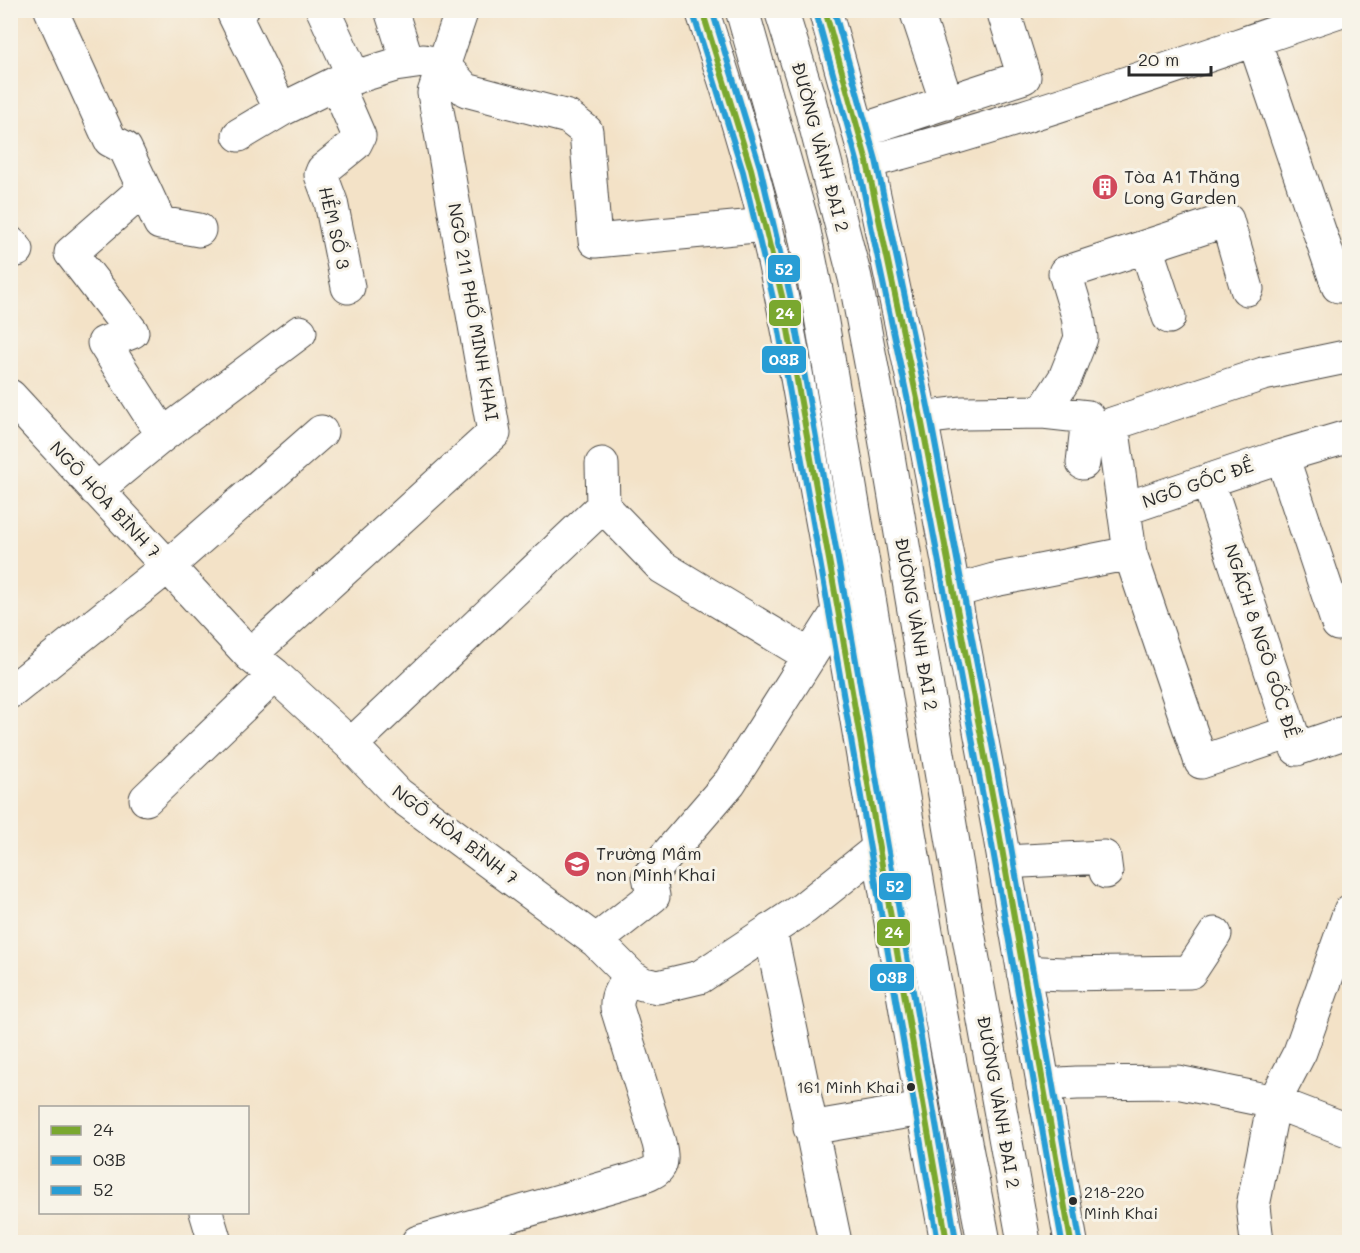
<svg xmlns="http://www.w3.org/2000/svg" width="1360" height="1253" font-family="Mali,sans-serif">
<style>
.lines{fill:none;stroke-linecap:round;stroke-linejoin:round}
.minor-casing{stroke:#494642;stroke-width:35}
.major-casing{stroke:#494642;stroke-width:35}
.highway-casing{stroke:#494642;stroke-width:35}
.minor{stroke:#fff;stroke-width:33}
.major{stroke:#fff;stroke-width:33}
.highway{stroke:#fff;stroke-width:33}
.bus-1-casing{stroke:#f7f3e8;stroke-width:10}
.bus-2-casing{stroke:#f7f3e8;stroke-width:10}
.bus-3-casing{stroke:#f7f3e8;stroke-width:10}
.bus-1{stroke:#7aa82f;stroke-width:6}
.bus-2{stroke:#289dd5;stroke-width:6}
.bus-3{stroke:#289dd5;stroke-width:6}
.bus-dot{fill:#2b2b2b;stroke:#f7f3e8;stroke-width:2}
.labels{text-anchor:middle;stroke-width:6;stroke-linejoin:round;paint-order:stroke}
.bus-label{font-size:16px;fill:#2b2b2b;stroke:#f7f3e8;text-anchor:end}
.street-label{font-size:18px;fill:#2b2b2b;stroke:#f7f3e8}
.poi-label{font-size:18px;fill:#2b2b2b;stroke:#f7f3e8;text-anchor:start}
.line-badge{stroke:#f7f3e8;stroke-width:2}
.badge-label{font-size:16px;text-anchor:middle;font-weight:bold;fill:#fff}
</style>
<rect width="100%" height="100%" fill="#f7f3e8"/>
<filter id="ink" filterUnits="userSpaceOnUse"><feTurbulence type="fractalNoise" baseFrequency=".0167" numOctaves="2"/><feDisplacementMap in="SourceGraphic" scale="12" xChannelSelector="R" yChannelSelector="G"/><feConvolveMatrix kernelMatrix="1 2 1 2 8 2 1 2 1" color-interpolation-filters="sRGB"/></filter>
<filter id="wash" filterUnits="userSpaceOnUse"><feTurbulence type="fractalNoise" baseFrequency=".008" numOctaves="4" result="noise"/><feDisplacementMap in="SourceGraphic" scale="24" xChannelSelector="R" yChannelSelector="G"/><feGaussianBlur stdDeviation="1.35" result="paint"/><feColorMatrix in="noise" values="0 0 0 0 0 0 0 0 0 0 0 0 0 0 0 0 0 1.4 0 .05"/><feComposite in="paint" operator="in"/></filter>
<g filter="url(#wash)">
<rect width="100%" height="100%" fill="#f3e2c7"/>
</g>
<g filter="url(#ink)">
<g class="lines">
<defs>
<path id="minor" d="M51 10 110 140 125 148 160 223 199 230
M242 10 234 14 281 110
M323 10 354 77
M391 10 408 63
M916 10 947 103
M1254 40 1338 286 1350 283
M336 83 359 136 355 144 323 170 321 175 331 202 348 287
M859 131 1024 77 1003 10
M239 135 281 110 336 83 395 65 423 61 443 65 466 90 568 117 586 131 595 241 766 225
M867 162C1028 120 1184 63 1342 10
M144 189 71 253 132 332 104 343 163 435
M10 243 17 250
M1146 247 1169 317
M10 396 250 655 275 675 351 745 398 794 596 941 632 977 643 984 658 987 700 977 804 908 878 849
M1043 412 1088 417 1083 463
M921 418 963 413 1043 412 1065 378 1081 338 1078 316 1065 273 1227 220 1247 289
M1282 456 1338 624
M1208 481 1297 749 1350 731
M96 490 163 435 300 332
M603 506 662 567 810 656
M1124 509 1112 424 1263 374 1350 356
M1130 553 1201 762 1291 732
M955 591 994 580 1130 553 1124 509 1282 456 1350 436
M250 655 494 433 434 93 462 10
M12 691 167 567 321 432
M351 745 603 506 602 464
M146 799 275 675
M1004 862 1104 857 1106 872
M770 930 835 1242
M596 941 653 896 649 876 730 782 839 610
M1023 972 1062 974 1190 972 1215 934
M1043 1085 1077 1083 1177 1082 1274 1102 1350 1131
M810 1128 922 1109
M206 1212 215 1242
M418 1242 635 1179C659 1171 665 1169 659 1143L617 1008C616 993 623 987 632 977
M1257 1242 1253 1206 1274 1102 1300 1052 1350 911"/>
<path id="major" d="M702 10C725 81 748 151 765 223 789 320 804 421 822 520 866 761 902 1002 947 1242
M825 10 867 162 921 418 998 826 1071 1242"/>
<path id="highway" d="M742 10 803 226 819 305 934 979 984 1242
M781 10 808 96 855 278 884 432 968 932 1024 1242"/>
</defs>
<!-- minor casing -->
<use href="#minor" class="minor-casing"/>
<!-- major casing -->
<use href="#major" class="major-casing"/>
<!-- highway casing -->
<use href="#highway" class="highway-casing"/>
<!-- minor -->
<use href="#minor" class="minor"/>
<!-- major -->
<use href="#major" class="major"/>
<!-- highway -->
<use href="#highway" class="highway"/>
<defs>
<path id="bus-1" d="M702 10 751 169 782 296 838 610 947 1242
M825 10 867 162 921 418 998 826 1071 1242"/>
<path id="bus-2" d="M816 12 858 164 912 420 989 828 1062 1242
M693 13 743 172 773 298 829 612 938 1242"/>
<path id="bus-3" d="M712 10 760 167 790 295 847 609 956 1240
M834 10 876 160 930 416 1007 824 1080 1240"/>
</defs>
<!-- bus-1 casing -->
<use href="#bus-1" class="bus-1-casing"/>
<!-- bus-2 casing -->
<use href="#bus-2" class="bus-2-casing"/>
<!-- bus-3 casing -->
<use href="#bus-3" class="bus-3-casing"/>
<!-- bus-1 -->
<use href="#bus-1" class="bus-1"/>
<!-- bus-2 -->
<use href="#bus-2" class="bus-2"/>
<!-- bus-3 -->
<use href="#bus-3" class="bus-3"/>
</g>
</g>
<!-- icons -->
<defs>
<symbol id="building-disc" viewBox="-11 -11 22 22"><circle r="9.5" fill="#d1495b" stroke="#f7f3e8"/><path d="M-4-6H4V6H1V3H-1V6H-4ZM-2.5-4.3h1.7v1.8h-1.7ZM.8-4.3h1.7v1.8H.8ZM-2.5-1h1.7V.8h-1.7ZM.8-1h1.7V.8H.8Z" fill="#fff"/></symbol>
<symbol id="school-disc" viewBox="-11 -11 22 22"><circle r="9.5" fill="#d1495b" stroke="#f7f3e8"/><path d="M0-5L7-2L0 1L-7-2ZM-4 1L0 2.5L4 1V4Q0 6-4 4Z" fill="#fff"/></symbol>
</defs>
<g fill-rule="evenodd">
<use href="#building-disc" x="1090" y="172" width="30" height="30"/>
<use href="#school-disc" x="562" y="849" width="30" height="30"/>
</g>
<!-- markers -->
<g class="bus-dot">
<circle cx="911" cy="1087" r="5"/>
<circle cx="1073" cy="1201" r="5"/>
</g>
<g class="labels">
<!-- bus labels -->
<g class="bus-label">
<text x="900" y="1093">161 Minh Khai</text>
<text x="1084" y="1198" text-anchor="start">218-220<tspan x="1084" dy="21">Minh Khai</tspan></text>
</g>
<!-- street labels -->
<g class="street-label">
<text transform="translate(820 147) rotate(75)" y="6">ĐƯỜNG VÀNH ĐAI 2</text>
<text transform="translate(334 228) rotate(77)" y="6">HẺM SỐ 3</text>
<text transform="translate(473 312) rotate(80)" y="6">NGÕ 211 PHỐ MINH KHAI</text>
<text transform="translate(1198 484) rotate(-19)" y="6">NGÕ GỐC ĐỀ</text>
<text transform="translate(105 500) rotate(47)" y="6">NGÕ HÒA BÌNH 7</text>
<text transform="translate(916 624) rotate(80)" y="6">ĐƯỜNG VÀNH ĐAI 2</text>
<text transform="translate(1261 641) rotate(72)" y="6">NGÁCH 8 NGÕ GỐC ĐỀ</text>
<text transform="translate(455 835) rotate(37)" y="6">NGÕ HÒA BÌNH 7</text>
<text transform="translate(998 1102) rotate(80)" y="6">ĐƯỜNG VÀNH ĐAI 2</text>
</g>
<!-- poi labels -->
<g class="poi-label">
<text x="1124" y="183">Tòa A1 Thăng<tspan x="1124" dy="21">Long Garden</tspan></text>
<text x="596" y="860">Trường Mầm<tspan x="596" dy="21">non Minh Khai</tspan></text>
</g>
</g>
<g class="line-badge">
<rect x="767" y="254" width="34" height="29" rx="6" fill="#289dd5"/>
<rect x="768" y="299" width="34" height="28" rx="6" fill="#7aa82f"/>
<rect x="761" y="345" width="46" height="29" rx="6" fill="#289dd5"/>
<rect x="878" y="872" width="34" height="29" rx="6" fill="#289dd5"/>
<rect x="876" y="918" width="35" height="29" rx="6" fill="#7aa82f"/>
<rect x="869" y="963" width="46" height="29" rx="6" fill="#289dd5"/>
</g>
<g class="badge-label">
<text x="784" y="275">52</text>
<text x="785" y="319">24</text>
<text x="784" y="365">03B</text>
<text x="895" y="892">52</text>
<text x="894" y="938">24</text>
<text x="892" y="983">03B</text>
</g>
<!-- margin -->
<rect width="1360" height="1253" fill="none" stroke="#f7f3e8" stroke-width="36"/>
<!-- legend -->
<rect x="39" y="1106" width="210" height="108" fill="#f7f3e8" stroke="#a5a39c" stroke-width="1.5"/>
<rect x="51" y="1126" width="30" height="9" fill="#7aa82f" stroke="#a5a39c" stroke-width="1.5"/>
<text x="93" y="1136" font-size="18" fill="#2b2b2b">24</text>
<rect x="51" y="1156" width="30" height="9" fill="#289dd5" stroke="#a5a39c" stroke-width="1.5"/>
<text x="93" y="1166" font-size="18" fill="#2b2b2b">03B</text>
<rect x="51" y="1186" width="30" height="9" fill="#289dd5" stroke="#a5a39c" stroke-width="1.5"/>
<text x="93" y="1196" font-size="18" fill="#2b2b2b">52</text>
<!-- scale -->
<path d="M1129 66v9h82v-9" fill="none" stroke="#2b2b2b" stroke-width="3"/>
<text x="1138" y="66" font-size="18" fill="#2b2b2b" stroke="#f7f3e8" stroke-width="4.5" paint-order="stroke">20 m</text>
</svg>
